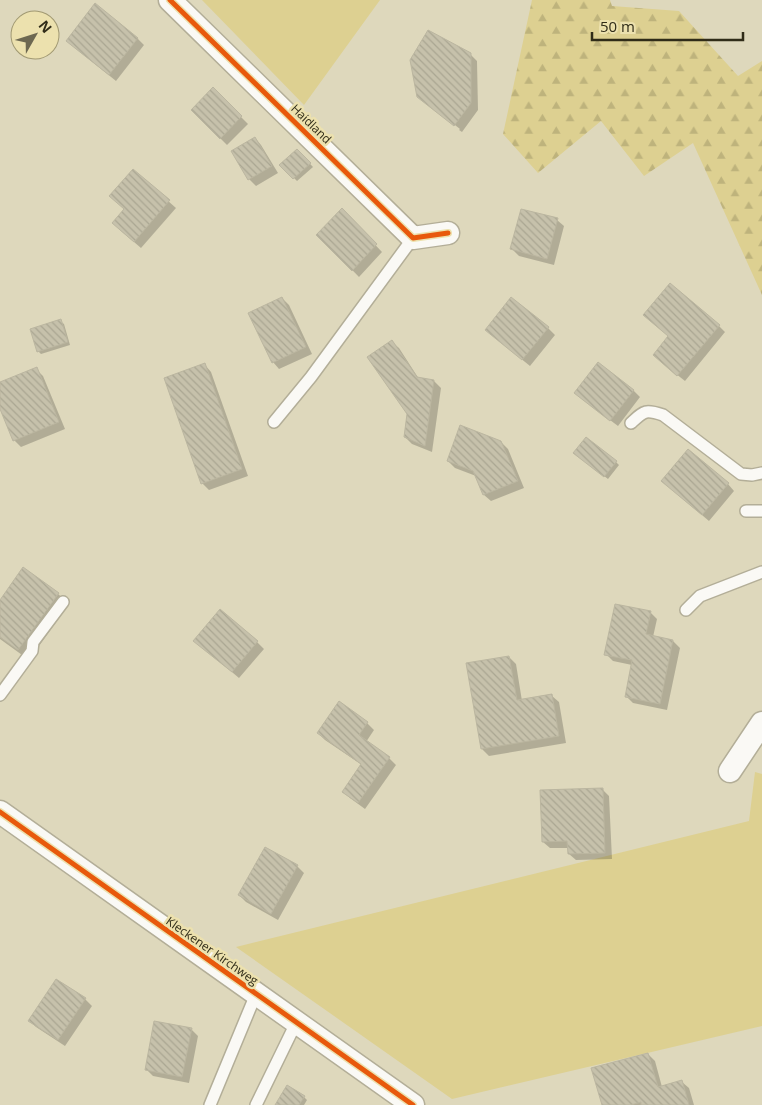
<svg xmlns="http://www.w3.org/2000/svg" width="762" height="1105" font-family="'Open Sans',sans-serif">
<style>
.grass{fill:#ddd091}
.forest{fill:url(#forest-firs)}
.shadow{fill:#0003}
.building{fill:url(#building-back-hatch);stroke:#bbb6a0}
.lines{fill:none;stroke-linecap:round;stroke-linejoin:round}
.lane-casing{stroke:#b3ae98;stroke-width:14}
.street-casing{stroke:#b3ae98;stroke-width:25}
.lane{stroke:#faf9f5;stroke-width:11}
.street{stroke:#faf9f5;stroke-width:22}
.cycleway-casing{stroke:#ece1ae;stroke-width:8}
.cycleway{stroke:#e8590c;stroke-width:5}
.labels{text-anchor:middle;stroke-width:5;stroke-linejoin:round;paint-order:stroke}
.street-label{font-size:12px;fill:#302c18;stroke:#ece1ae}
</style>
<defs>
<pattern id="forest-firs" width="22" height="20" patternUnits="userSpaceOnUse" patternTransform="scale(1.25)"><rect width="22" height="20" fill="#ddd091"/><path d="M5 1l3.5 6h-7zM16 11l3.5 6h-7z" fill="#beb37c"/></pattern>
<pattern id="building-back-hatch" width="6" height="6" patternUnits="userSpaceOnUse" patternTransform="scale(1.25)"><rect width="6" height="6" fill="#c6c1ab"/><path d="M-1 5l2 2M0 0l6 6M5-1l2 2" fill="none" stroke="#aaa692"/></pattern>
</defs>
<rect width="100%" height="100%" fill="#ded8bc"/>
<!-- grass -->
<path class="grass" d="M202 0H380L304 105Z
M755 772 762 774V1026L452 1099 236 947 749 821Z"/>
<!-- forest -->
<path class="forest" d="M532 0H610L612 6 679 11 738 76 762 61V295L693 143 644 176 601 121 538 173 503 134Z"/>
<!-- shadow -->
<path class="shadow" d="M96 5 138 39 144 45 116 81 74 47Z
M470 54 477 61 478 110 462 132 459 130 460 129 423 100Z
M213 89 248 124 227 145 192 110Z
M255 138 261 145 278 173 256 186 249 179Z
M297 150 313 167 297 181 281 165Z
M134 171 176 208 141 248 120 230Z
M342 210 382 252 359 277 318 235Z
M557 220 564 226 554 265 519 256 512 249Z
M282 298 289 305 312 354 279 369 273 362Z
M60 321 64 324 70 345 41 354 38 351Z
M719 326 725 332 685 381 661 362 670 337Z
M548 328 555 335 530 366 493 336Z
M392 342 399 348 419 379 434 381 441 388 432 452 412 444 405 437 408 414Z
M205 365 211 372 248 476 209 490 202 483Z
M36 369 43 376 65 429 21 447 14 440 0 406V384Z
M633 390 640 397 618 426 582 399Z
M501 442 508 449 524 488 491 501 484 495 476 476 455 468 448 461Z
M578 456 616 462 619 465 608 479Z
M728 484 734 491 709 521 670 488Z
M58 594 69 604 29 660 0 639V602Z
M650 612 657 619 653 637 673 641 680 648 667 710 633 703 626 696 632 665 613 661 606 654Z
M257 642 264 649 239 678 202 647Z
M509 657 516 664 522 701 552 696 559 702 566 743 489 756 482 749 468 664Z
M339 703 367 723 374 730 366 742 389 758 396 765 365 809 350 798 343 792 362 765 325 740 318 733Z
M603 790 609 796 612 859 576 860 569 854V848H550L543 842Z
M265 848 297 866 304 873 278 920 246 902 239 895Z
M85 999 92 1006 65 1046 36 1027 30 1021Z
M191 1029 198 1036 189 1083 153 1076 146 1069Z
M648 1054 655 1061 662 1087 682 1082 689 1088 694 1105H603Z
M304 1097 307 1100 304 1105H276Z"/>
<!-- building -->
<path class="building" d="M95 3 138 38 109 75 66 41Z
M428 30 471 53V103L454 126 417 97 410 60Z
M213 87 242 116 220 139 191 110Z
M255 137 272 166 248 180 231 151Z
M297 149 311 163 293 179 279 165Z
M133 169 170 200 134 242 112 223 124 209 109 196Z
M342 208 377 244 352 271 316 235Z
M521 209 558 218 547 259 510 249Z
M670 283 720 325 677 376 653 355 668 336 643 315Z
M282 297 306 347 272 363 248 313Z
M511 297 549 327 522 360 485 330Z
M61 319 68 342 37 352 30 329Z
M392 340 417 377 434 380 425 446 404 437 407 414 367 357Z
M598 362 634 390 610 421 574 393Z
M205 363 242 469 201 484 164 378Z
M37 367 59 422 13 441 0 409V382Z
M460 425 501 441 518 481 483 495 473 471 447 461Z
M586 437 617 461 604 477 573 453Z
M688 449 729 483 702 515 661 481Z
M23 567 59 593 18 650 0 637V600Z
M615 604 651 611 646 634 673 640 660 704 625 697 632 660 604 655Z
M220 609 258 641 232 672 193 641Z
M509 656 517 700 552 694 559 736 481 749 466 663Z
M339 701 368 722 359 735 390 757 358 803 342 792 361 764 317 733Z
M603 788 605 853 568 854 567 841 542 842 540 790Z
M265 847 298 865 271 914 238 895Z
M56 979 86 998 58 1040 28 1021Z
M154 1021 192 1028 182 1077 145 1070Z
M648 1053 658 1087 682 1080 689 1105H641V1102L631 1105H602L591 1068Z
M287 1085 305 1096 299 1105H275Z"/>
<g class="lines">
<defs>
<path id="lane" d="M274 422 311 377 413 238
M631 423C644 411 645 409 663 415L741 474 752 475 762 473
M746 511H762
M686 610 700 596 762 572
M0 695 32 651 33 642 63 602
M210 1105 256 994
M256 1105 296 1023"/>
<path id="street" d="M170 0 413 238 448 233
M730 771 762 723
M0 812 413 1105"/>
</defs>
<!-- lane casing -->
<use href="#lane" class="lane-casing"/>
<!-- street casing -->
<use href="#street" class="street-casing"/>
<!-- lane -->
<use href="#lane" class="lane"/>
<!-- street -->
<use href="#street" class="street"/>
<defs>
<path id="cycleway" d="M170 0 413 238 448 233
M0 812 413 1105"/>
</defs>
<!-- cycleway casing -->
<use href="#cycleway" class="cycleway-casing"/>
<!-- cycleway -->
<use href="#cycleway" class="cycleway"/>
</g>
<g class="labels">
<!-- street labels -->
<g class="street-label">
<text transform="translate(311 124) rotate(44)" y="4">Haidland</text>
<text transform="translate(212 951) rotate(35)" y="4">Kleckener Kirchweg</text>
</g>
</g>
<!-- north arrow -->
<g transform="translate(35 35) rotate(51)"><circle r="24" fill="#ece1ae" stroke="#a19972"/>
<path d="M0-4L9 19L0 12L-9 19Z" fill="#6d6851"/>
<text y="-8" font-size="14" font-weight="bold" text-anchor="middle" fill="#302c18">N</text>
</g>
<!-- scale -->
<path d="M592 32v8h151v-8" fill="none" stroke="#302c18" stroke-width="2.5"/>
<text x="600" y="32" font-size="15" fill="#302c18" stroke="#ece1ae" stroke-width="4" paint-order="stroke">50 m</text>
</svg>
